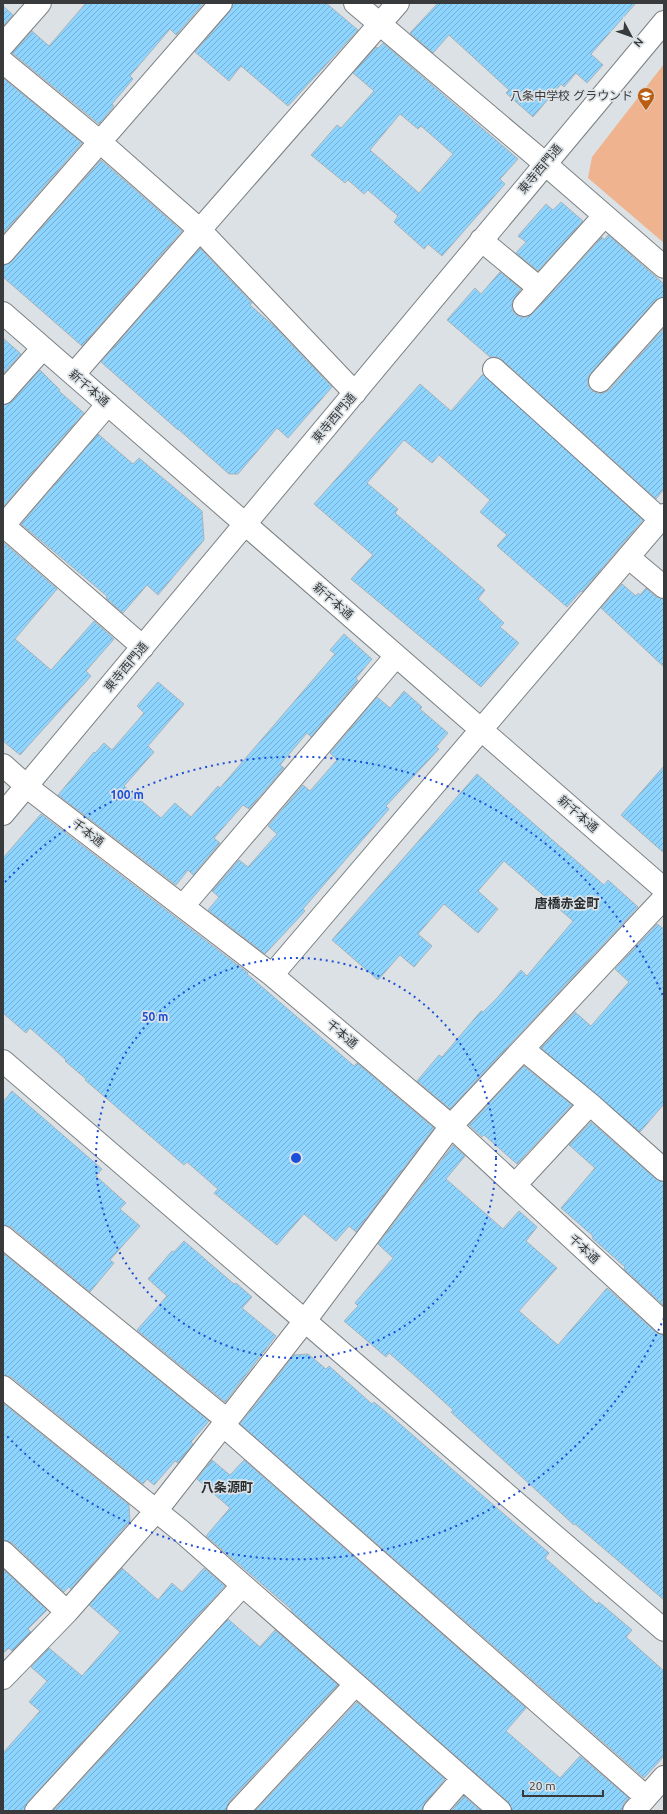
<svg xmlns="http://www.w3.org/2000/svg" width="667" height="1814" font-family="Ubuntu,'Noto Sans JP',sans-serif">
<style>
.garden{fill:#f0b38f}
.building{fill:url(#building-hatch);stroke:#adb3b6;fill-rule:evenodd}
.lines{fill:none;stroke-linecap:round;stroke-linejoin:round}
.minor-casing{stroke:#7c8184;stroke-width:24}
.minor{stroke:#fff;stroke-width:22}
.ring{fill:none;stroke:#1d4ed8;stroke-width:2;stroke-dasharray:2 4}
.labels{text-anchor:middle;stroke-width:3.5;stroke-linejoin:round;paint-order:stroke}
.poi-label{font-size:12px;fill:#383a3c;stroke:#dbe1e4;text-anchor:end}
.street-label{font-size:12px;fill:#383a3c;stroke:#dbe1e4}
.neighbourhood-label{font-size:13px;font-weight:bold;fill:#292d30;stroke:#dbe1e4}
.centre{fill:#1d4ed8;stroke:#dbe1e4;stroke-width:2}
.ring-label{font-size:12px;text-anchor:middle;font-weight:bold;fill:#1d4ed8;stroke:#dbe1e4;stroke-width:3.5;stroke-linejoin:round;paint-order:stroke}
</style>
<defs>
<pattern id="building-hatch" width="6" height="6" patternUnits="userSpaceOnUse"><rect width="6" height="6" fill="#8dd4fe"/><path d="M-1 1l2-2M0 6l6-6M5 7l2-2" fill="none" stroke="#74adcf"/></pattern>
</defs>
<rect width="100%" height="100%" fill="#dbe1e4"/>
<!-- garden -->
<path class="garden" d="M664 64V243L588 178 592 157Z"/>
<!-- building -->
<path class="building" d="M86 3H204L176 35 170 29 130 76 133 79 112 104 114 106 99 124 12 53 32 31 49 46Z
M233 3H326L358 30 288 106 241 66 229 81 195 52 230 11Z
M438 3H636L591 54 603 65 587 83 576 73 564 87 561 84 533 117 506 93 509 90 449 35 433 53 410 33Z
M3 6 13 15 3 26Z
M383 43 518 159 500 179 505 184 442 256 428 244 424 249 394 222 398 216 368 190 364 194 348 180 345 183 311 155 337 125 341 128 374 91 353 73 376 47 378 48ZM400 114 418 129 421 126 453 154 419 193 370 150Z
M3 78 82 143 3 234Z
M101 160 182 231 82 346 3 277V265L12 261Z
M561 202 583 221 538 271 516 253 526 242 518 236 546 204 553 210Z
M608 235 664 284V297L655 301 591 373 588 378V385L591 390 597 393H604L609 390 664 328V489L656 499 502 360 497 357H490L447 320 475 288 481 294 500 272 521 289 512 302V309L515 314 521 317H528L533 313 602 237 604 240Z
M200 248 252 303 250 305 275 327 332 387 288 438 277 428 238 474H229L178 429V430L101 362Z
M3 338 21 354 3 374Z
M40 370 60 390 59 391 84 413 3 507V405L12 401Z
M483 374 643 520 582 592 581 591 567 607 497 546 507 535 480 512 490 500 439 455 432 463 404 440 367 483 398 509 395 513 485 590 478 599 504 623 500 627 519 643 481 687 351 579 373 555 314 504 420 384 451 411Z
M98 434 133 464 139 458 202 511 204 540 158 595 147 585 123 613 106 598 107 596 21 524Z
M3 542 57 589 15 639 51 670 94 621 114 639 86 671 91 676 20 755 3 741Z
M622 584 636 596 638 593 640 595 646 588 656 597 664 599V667L601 608Z
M344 634 372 659 356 678 358 681 311 737 307 733 280 765 284 768 249 809 243 805 214 838 220 843 193 875 188 870 176 885 58 795 94 752 95 753 104 743 112 750 144 713 137 706 158 682 184 704 148 746 154 752 124 786 161 818 175 803 191 817 218 786 220 788 335 654 330 650Z
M404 691 422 707 420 709 448 733 436 747 439 749 386 806 389 809 303 909 305 911 265 954 208 910 219 897 212 891 239 860 248 867 277 834 268 826 303 785 310 791 337 760 330 753 377 697 390 708Z
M664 766V853L621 815Z
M477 774 604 885 608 880 638 907 450 1109 417 1081 439 1055 442 1057 481 1011 483 1012 497 998 521 970 527 976 573 921 504 861 478 891 498 909 478 933 444 904 418 934 432 946 414 967 400 955 378 980 332 940Z
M41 814 248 973 247 974 325 1041 354 1066 357 1063 434 1128 356 1232 349 1226 336 1241 304 1214 277 1245 214 1193 218 1189 187 1162 184 1165 85 1080 86 1079 65 1061 66 1060 30 1028 26 1033 3 1013V858Z
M657 924 664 929V1104L640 1132 541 1048 575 1012 591 1026 629 982 615 969Z
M524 1066 572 1105 517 1164 484 1135 482 1137 469 1125Z
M12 1091 102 1169 96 1176 126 1203 120 1209 140 1226 110 1260 114 1263 90 1292 11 1227 3 1225V1102Z
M591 1122 656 1179 664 1182V1306L624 1269 625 1267 592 1238 593 1236 561 1208 595 1168 569 1145Z
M453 1145 465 1156 446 1179 503 1229 519 1211 537 1227 526 1241 557 1268 519 1311 558 1345 607 1288 656 1332 664 1335V1600L575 1524 574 1525 451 1412 453 1410 430 1389 389 1353 386 1357 344 1321 358 1306 355 1303 393 1258 378 1244Z
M184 1241 234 1284 236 1283 252 1297 242 1308 276 1336 225 1402 137 1330 167 1296 148 1279 172 1251 174 1252Z
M3 1253 209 1421 191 1442 193 1444 178 1463 175 1461 154 1485 147 1479 143 1484 11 1377 3 1375Z
M308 1354 326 1369 329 1366 372 1404 374 1402 393 1418 549 1553 545 1558 597 1604 599 1602 632 1630 626 1637 664 1671V1756L644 1778 240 1424 294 1355Z
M3 1403 129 1505 130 1521 71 1589 69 1587 64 1592 12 1543 3 1540Z
M212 1460 230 1475 244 1460 526 1708 506 1731 560 1778 580 1756 629 1798 624 1803 622 1811H512L508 1802 291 1611 292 1610 206 1536 230 1508 197 1479Z
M122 1568 158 1600 172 1583 182 1592 204 1568 225 1586 27 1803 24 1811H3V1753L40 1711 29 1702 47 1681 31 1667 49 1648 82 1676 120 1632 89 1605Z
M3 1569 47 1610 28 1629 31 1632 12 1651 9 1648 3 1653Z
M228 1619 260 1647 275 1630 338 1685 229 1802 226 1811H53Z
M357 1702 445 1779 425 1803 422 1811H255Z
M464 1796 481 1811H451Z"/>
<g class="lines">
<defs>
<path id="minor" d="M355 3 536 156 664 267
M3 45 40 3
M3 62 99 141 200 230 355 393
M481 240 539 288
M3 253 221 3
M524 305 604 216
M3 313 664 889
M494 369 660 519
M74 374 398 3
M600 381 664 309
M3 393 43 348
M3 525 143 647
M3 526 108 404
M628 557 664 587
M3 765 31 790 272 975 451 1126 664 1323
M3 814 664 22
M183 906 396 656
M272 975 664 515
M523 1049 590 1104 664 1170
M3 1061 664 1630
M515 1185 590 1104
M3 1237 227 1420
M3 1387 180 1530 500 1811
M223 1425 646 1797
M3 1552 67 1612
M3 1678 67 1612 156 1511 304 1322 451 1126 664 898
M36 1811 242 1586
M238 1811 355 1685
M434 1811 462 1779
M634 1811 664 1777"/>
</defs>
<!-- minor casing -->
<use href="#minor" class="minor-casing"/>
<!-- minor -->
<use href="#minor" class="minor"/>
</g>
<!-- distance rings -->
<g class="ring">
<circle cx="296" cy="1158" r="200"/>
<path d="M664 1318A401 401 0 0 1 5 1434M5 882A401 401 0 0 1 664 998"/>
</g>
<!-- icons -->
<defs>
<symbol id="school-pin" viewBox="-11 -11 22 30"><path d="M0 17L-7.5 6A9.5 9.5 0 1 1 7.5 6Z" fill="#bc5e12" stroke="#dbe1e4"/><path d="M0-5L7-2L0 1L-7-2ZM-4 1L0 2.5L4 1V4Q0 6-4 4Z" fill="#fff"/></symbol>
</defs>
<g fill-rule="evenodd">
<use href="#school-pin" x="636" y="86" width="20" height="27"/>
</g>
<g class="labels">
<!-- poi labels -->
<g class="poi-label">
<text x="633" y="100">八条中学校 グラウンド</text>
</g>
<!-- street labels -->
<g class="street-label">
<text transform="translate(540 169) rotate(-50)" y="4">東寺西門通</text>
<text transform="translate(89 388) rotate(41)" y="4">新千本通</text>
<text transform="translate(334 418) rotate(-50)" y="4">東寺西門通</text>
<text transform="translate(333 601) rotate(41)" y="4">新千本通</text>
<text transform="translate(126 667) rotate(-50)" y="4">東寺西門通</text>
<text transform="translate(578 814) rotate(41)" y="4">新千本通</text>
<text transform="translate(88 833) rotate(38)" y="4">千本通</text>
<text transform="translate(342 1034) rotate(40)" y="4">千本通</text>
<text transform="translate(584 1249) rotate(43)" y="4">千本通</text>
</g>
<!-- neighbourhood labels -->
<g class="neighbourhood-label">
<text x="567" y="908">唐橋赤金町</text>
<text x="227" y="1492">八条源町</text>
</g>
</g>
<circle cx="296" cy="1158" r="6" class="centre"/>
<g class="ring-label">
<text x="127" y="799">100 m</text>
<text x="155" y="1021">50 m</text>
</g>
<!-- border -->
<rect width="667" height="1814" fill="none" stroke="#383a3c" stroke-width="8"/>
<!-- north arrow -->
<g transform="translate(631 36) rotate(131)" stroke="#dbe1e4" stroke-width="3" paint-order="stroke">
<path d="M0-3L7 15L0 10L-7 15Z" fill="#383a3c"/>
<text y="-6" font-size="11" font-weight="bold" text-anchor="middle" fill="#383a3c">N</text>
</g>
<!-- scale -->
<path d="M523 1790v6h80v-6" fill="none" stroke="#383a3c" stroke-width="2"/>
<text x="529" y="1790" font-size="12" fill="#383a3c" stroke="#dbe1e4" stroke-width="3" paint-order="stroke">20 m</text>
</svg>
